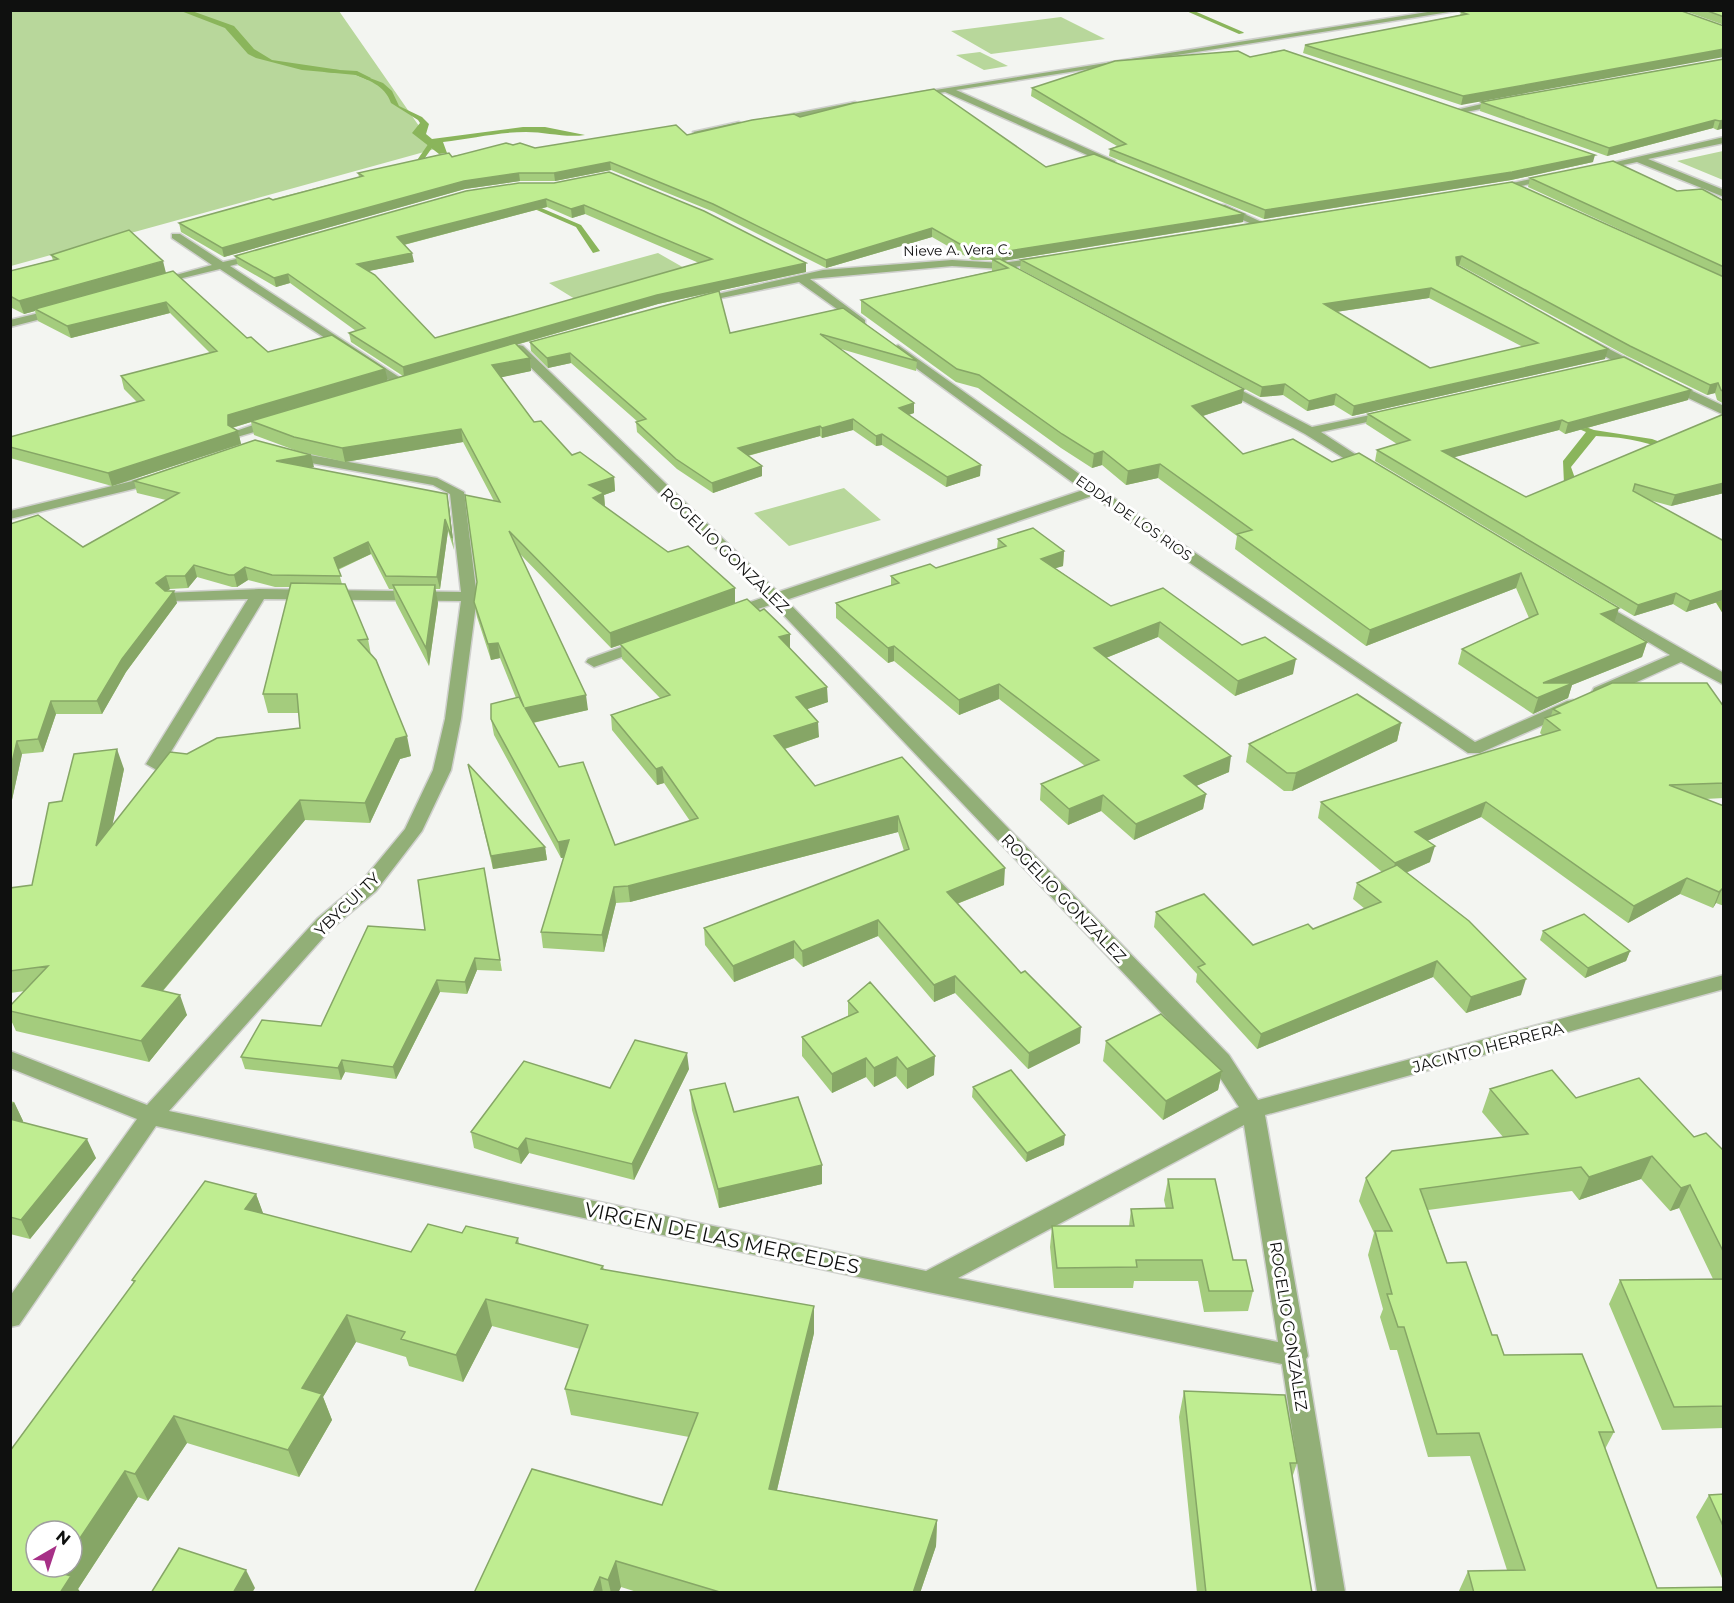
<svg xmlns="http://www.w3.org/2000/svg" width="1734" height="1603" font-family="Montserrat,sans-serif">
<style>
.green{fill:#b8d79b}
.water{fill:#8ab55b}
.lines{fill:none;stroke-linecap:round;stroke-linejoin:round}
.stream{fill:#8ab55b;fill-rule:evenodd}
.minor-casing{stroke:#cfd0cd;stroke-width:3}
.minor{fill:#92af77;fill-rule:evenodd}
.wall{fill:#a4cc7d;fill-rule:evenodd}
.shaded-wall{fill:#86a666}
.building{fill:#bfed91;stroke:#86a666;stroke-width:1.5;fill-rule:evenodd}
.labels{text-anchor:middle;stroke-width:6;stroke-linejoin:round;paint-order:stroke}
.far-street-label{font-size:14px;fill:#0f100f;stroke:#fff}
.street-label{font-size:16px;fill:#0f100f;stroke:#fff}
.near-street-label{font-size:20px;fill:#0f100f;stroke:#fff}
</style>
<rect width="100%" height="100%" fill="#f3f5f1"/>
<!-- green -->
<path class="green" d="M11 11H339L435 149 11 266Z
M1061 17 1105 39 991 54 951 31Z
M980 52 1008 66 984 70 956 55Z
M1723 151V180L1677 161Z
M658 253 693 273 583 304 549 283Z
M844 488 881 520 789 546 754 513Z"/>
<!-- water -->
<path class="water" d="M181 11H192L234 26 254 49 272 60 340 70 336 73 302 70 256 58 248 54 225 28Z
M354 72 383 83 392 91 399 106 422 117 429 124 426 134 432 139 523 127H545L585 135C565 138 546 132 526 132 498 132 470 139 443 142L447 153 439 154 412 133 420 123 418 120 391 103C385 85 368 80 351 73Z
M1509 399 1594 430 1652 439 1690 453 1683 455C1654 444 1628 437 1596 436L1571 467 1577 484 1713 583 1723 601V614L1705 585 1564 484 1563 461 1586 432Z"/>
<g class="lines">
<!-- stream -->
<path class="stream" d="M1192 10 1243 32 1244 33 1239 34 1184 10Z
M322 69 357 71 371 78 368 80 356 75 324 72Z
M424 136 436 142 420 165 424 169 421 171 413 166 429 143 421 138Z
M525 201 581 225 600 251 593 253 576 227 523 204V202Z"/>
<defs>
<path id="minor" d="M1440 10H1462L956 90 1115 161V165L1112 166 945 92 914 97 910 94Z
M1503 99 1507 102 1506 104 1461 113 1456 110Z
M855 102 859 105 858 107 772 122 767 119Z
M739 122 744 125 742 127 698 135 693 132Z
M1724 137V143L1648 159 1724 190V197L1637 162 1595 171 1590 168Z
M1553 174 1558 177 1556 179 1495 191 1490 188Z
M1217 205H1225L1268 225 1259 227 1217 209Z
M172 234H180L223 262 263 253V257L230 266 408 383 406 386H398L220 269 154 285V281L212 265 172 238Z
M1044 257 1049 260 1048 262 1002 269 952 266 810 279 865 320V324L861 326 799 282 697 303 691 300 823 270 952 260 1002 263Z
M60 308 64 309V313L10 327V320Z
M1586 337 1642 366 1644 369 1638 373 1634 372 1582 344 1580 341Z
M519 345 523 346 778 592 1083 490 894 352 892 349 898 345 1099 488 1475 742 1567 701 1573 700 1581 705 1579 709 1480 753H1468L1092 496 786 600 1229 1055 1258 1100 1724 975V989L1265 1115 1308 1356 1306 1359 1345 1592H1317L1282 1364 928 1292 156 1126 19 1325 10 1327V1296L137 1119 10 1068V1051L147 1105 317 919 362 881 405 829 433 770 445 719 461 601 264 599 161 768 155 769 146 764 248 599 170 601 162 596 165 593 259 589 461 592 450 494 433 485 283 458V452L288 451 437 478 464 492 477 597 461 719 451 770 422 831 376 891 331 929 169 1111 926 1271 1239 1107 1213 1067 773 604 737 616H727L724 613 727 610 765 597 515 352 513 349ZM1244 1125 1278 1342 958 1278Z
M1669 380 1724 406V415L1665 387V381Z
M1223 381 1312 427 1395 410V416L1321 432 1378 469 1371 473 1366 472 1305 434 1219 388V382Z
M276 417 281 418V424L237 437 230 433Z
M157 475 162 476V482L10 519V511Z
M1595 599 1724 673V685L1681 662 1606 696H1594L1592 692 1594 688 1670 655 1590 607 1587 604 1590 601Z
M644 639 650 641 652 644 650 647 594 667 586 662 588 659Z"/>
</defs>
<!-- minor casing -->
<use href="#minor" class="minor-casing"/>
<!-- minor -->
<use href="#minor" class="minor"/>
</g>
<!-- wall -->
<path class="wall" d="M1463 10H1679L1461 105 1303 53 1305 45 1460 15 1461 12 1464 11Z
M1682 10H1724V25Z
M1250 57 1593 162 1511 180 1264 219 1109 156 1110 149 1117 146 1031 96 1032 88Z
M1724 59V128L1717 130 1713 128 1607 156 1480 111 1481 102Z
M800 117 1046 167 1243 222 1003 261 1242 403 1203 416 1243 454 1332 462 1614 622 1647 642 1642 657 1572 685 1568 698 1533 714 1458 664 1462 649 1529 618 1516 588 1366 646 1235 549 1237 536 1158 478 1126 485 1102 465 1092 468 1061 448 978 388 956 382 861 313V300L992 271V260H972L932 237 826 268 714 212 611 170 555 181H520L465 189 224 257 181 232 179 223 359 177 358 173 513 145 535 148 687 135Z
M1530 178 1677 191 1724 201V404L1717 400 1715 393 1707 395 1627 356 1459 265H1458L1605 359 1352 416 1334 405 1307 411 1283 395 1260 397 1020 269 1021 260 1512 182 1675 255 1528 187ZM1429 298 1523 347 1430 368 1336 312Z
M519 183 806 272 658 304 516 345 530 358 531 371 501 377 534 422 572 455 614 477 615 491 604 495 605 507 668 552 735 588V603L790 649 828 702 807 709 819 737 785 749 815 786 902 757 1004 885 957 904 1080 1043 1028 1069 955 993 934 1002 878 936 803 967 794 958 734 982 705 945 704 928 904 851 898 832 630 902 616 903 604 952 543 948 541 932 564 858H561L494 735 491 719 516 698 500 658 491 660 477 617 474 602 494 501 463 442 345 462 297 451 254 435 251 422 232 428 238 431 241 444 112 486 10 458V437L137 402 124 389 121 376 210 353 170 313 71 338 38 321 35 311 24 314 10 307V271L53 260 51 255 166 273 247 338 268 352 388 381 403 376 351 342 349 333 356 331 290 283 276 287 238 265 235 256ZM547 207 572 218 585 214 699 263 435 338 368 271 414 262 404 245ZM520 554 611 648 621 645 622 659 660 698 611 715 612 730 657 785 664 783 690 821 615 845 559 767 533 723 588 710Z
M843 308 917 361 916 371 841 349 914 413 909 415 980 476 946 487 882 445 876 446 853 430 822 438 820 436 748 456 762 466V476L713 493 677 469 637 432 636 422H638L571 363 548 368 531 351 530 342 730 333Z
M1688 400 1565 434 1559 430 1454 457 1526 497 1724 414V493L1671 506 1649 500 1724 541V600L1686 612 1673 604 1634 616 1375 461 1377 450 1397 444 1366 424 1368 414Z
M314 467 310 468 449 506 454 550 448 531 440 589H435L438 603 429 666 396 603 393 589H389L371 554 338 570 342 584 368 639 371 655 411 756 400 759 370 823 305 820 163 991 187 1015 149 1062 16 1031 10 1018V1006L25 991 10 993V888L32 885 62 801 124 769 112 826 187 754 300 728 299 713H268L263 694 290 587H275L248 580 237 587H232L197 577 188 588 170 589 167 591 177 603 126 672 102 714H56L43 752 22 754 10 809V524L83 547 166 500 137 493 134 481Z
M998 539 1064 551 1063 566 1055 568 1111 606 1242 645 1293 674 1235 696 1158 637 1106 658 1229 772 1196 786 1206 794 1203 809 1134 840 1101 811 1068 825 1040 800 1041 784 1085 766 999 699 959 715 894 661 888 663 836 618V603L891 586V576L936 568 997 549Z
M1724 707V798L1705 799 1724 806V906L1716 903 1713 908 1680 894 1628 923 1481 817 1427 841 1430 862 1406 873 1521 995 1466 1013 1433 977 1257 1049 1196 982 1197 974 1154 927 1156 912 1253 945 1313 929 1365 909 1353 899 1357 883 1382 872 1318 818 1321 802 1543 736 1540 733 1545 718 1551 716 1553 709Z
M1401 723 1397 741 1292 791H1284L1246 762 1249 744Z
M468 764 545 847 547 860 493 869Z
M484 868 502 971 477 970 467 994 440 992 396 1079 345 1072 341 1080 245 1069 241 1057 321 1026 425 930Z
M1543 931 1630 951 1626 961 1585 978 1540 940Z
M848 1001 934 1075 907 1089 896 1076 874 1087 866 1077 832 1093 802 1056V1037L848 1016Z
M1106 1041 1222 1071 1218 1090 1163 1120 1103 1061Z
M689 1069 634 1180 529 1153 521 1164 474 1148 471 1132 610 1088Z
M973 1087 1064 1145 1026 1162 972 1097Z
M1490 1089 1576 1098 1694 1137 1724 1151V1428L1662 1430 1609 1304 1620 1280 1713 1279 1679 1208 1670 1211 1641 1179 1579 1200 1572 1191 1428 1210 1447 1263 1504 1355 1614 1432 1605 1449 1657 1588 1724 1593H1458L1468 1571 1507 1570 1470 1456 1428 1457 1397 1350H1390L1380 1317 1383 1309 1368 1255 1374 1233 1359 1201 1366 1178 1503 1137 1482 1112Z
M690 1090 734 1112 822 1184 719 1208 692 1110Z
M10 1101 14 1102 23 1121V1122L96 1158 30 1239 10 1234Z
M1168 1179 1233 1260 1253 1291 1248 1311 1204 1312 1198 1281H1134L1133 1288H1054L1050 1247 1052 1226H1129L1131 1209H1166L1164 1200Z
M256 1194 263 1214 411 1252 462 1233 518 1238 519 1244 603 1266 604 1270 814 1333 777 1490 937 1520 936 1546 920 1593H640L621 1587 618 1593H474L662 1505 689 1437 571 1415 565 1389 580 1349 492 1326 463 1382 409 1366 406 1357 356 1342 323 1397 332 1420 299 1477 187 1443 148 1501 138 1497 78 1589 81 1593H10L134 1284 132 1280Z
M1184 1391 1297 1463 1292 1478 1312 1593H1197L1179 1417Z
M1724 1494V1583L1696 1517 1709 1495Z"/>
<!-- shaded-wall -->
<path class="shaded-wall" d="M1724 49V57L1461 105 1463 96Z
M1715 120 1713 128 1607 156 1609 148Z
M1724 120V128L1717 130 1720 121Z
M1595 155 1593 162 1511 180 1264 219 1265 210Z
M610 162 611 170 555 181 554 173Z
M519 173 520 181 465 189 224 257 222 248 464 181Z
M546 199 547 207 399 246 397 237Z
M584 205 585 214 572 218 571 209Z
M1244 214 1243 222 1002 261V252Z
M932 228V237L826 268V260Z
M412 253 414 262 359 273 357 264Z
M1462 256 1459 265 1454 267 1456 257Z
M163 261 166 273 35 309V311L24 314 19 301Z
M806 263V272L658 304 404 377 403 367 657 295Z
M288 274 290 283 276 287 274 278Z
M1431 288 1429 298 1322 314 1324 304Z
M166 302 170 313 71 338 67 326Z
M1608 349 1605 359 1352 416 1354 406Z
M570 353 571 363 548 368 547 358Z
M530 358 531 371 494 379 492 365Z
M385 369 388 381 251 421V422L231 428 238 431 241 444 112 486 108 473 228 425V415Z
M1718 383 1715 393 1707 395 1710 385Z
M1285 384 1283 395 1260 397 1262 387Z
M1244 389 1242 403 1190 420 1192 406Z
M1691 390 1688 400 1565 434 1568 423Z
M1336 394 1334 405 1307 411 1309 401Z
M914 403V413L898 418 899 408Z
M853 419V430L822 438V428Z
M1562 420 1559 430 1440 461 1442 451Z
M820 426V436L739 458 738 448Z
M461 429 463 442 345 462 342 448Z
M882 434V445L876 446V436Z
M1103 451 1102 465 1092 468 1094 454Z
M311 455 314 467 279 473 276 461Z
M1160 464 1158 478 1126 485 1128 471Z
M981 465 980 476 946 487 947 477Z
M762 466V476L713 493 712 483Z
M614 477 615 491 604 495 605 507 594 512 589 485Z
M1724 483V493L1671 506 1675 495Z
M447 494 449 506 454 550 452 538Z
M445 519 448 531 440 589 437 577Z
M368 542 371 554 336 570 334 558Z
M1064 551 1063 566 1040 573 1041 559Z
M194 565 197 577 188 588 185 576Z
M245 567 248 580 237 587 234 575Z
M1521 573 1516 588 1366 646 1370 630Z
M166 576 170 589 160 595 156 583Z
M435 585 438 603 429 666 426 648Z
M735 588V603L611 648 610 633Z
M1724 590V600L1686 612 1690 601Z
M174 591 177 603 126 672 102 714 97 701 122 659Z
M1676 593 1673 604 1634 616 1638 605Z
M1619 608 1614 623 1601 614Z
M1160 622 1158 637 1093 663 1094 648Z
M790 634V649L779 637Z
M1647 642 1642 657 1572 685 1568 698 1533 714 1543 683Z
M498 643 500 658 491 660 488 644Z
M894 646V661L888 663V648Z
M1296 659 1293 674 1235 696 1238 681Z
M999 684V699L959 715V700Z
M827 687 828 702 796 713V697Z
M586 695 588 710 527 724 525 708Z
M51 701 56 714 43 752 38 739Z
M818 722 819 737 775 752 774 736Z
M1401 723 1397 741 1292 791 1296 773Z
M407 736 411 756 400 759 370 823 365 803 396 739Z
M17 741 22 754 10 809V771Z
M117 749 124 769 104 866 96 846Z
M1231 756 1229 772 1182 792 1184 776Z
M662 767 664 783 657 785 656 769Z
M1206 794 1203 809 1134 840 1136 824Z
M1103 795 1101 811 1068 825 1069 809Z
M300 800 305 820 149 1007 142 986Z
M1486 802 1481 817 1411 848 1415 832Z
M898 816V832L630 902 628 886Z
M569 840 571 857 561 858 558 842Z
M1435 846 1430 862 1391 879 1395 863Z
M545 847 547 860 493 869 491 856Z
M1005 868 1004 885 946 908 947 892Z
M1687 878 1680 894 1628 923 1634 906Z
M1723 886 1716 903 1713 908 1719 892Z
M614 887 616 903 604 952 602 935Z
M878 920V936L803 967 802 951Z
M794 941V958L734 982 733 966Z
M1630 951 1626 961 1585 978 1588 968Z
M475 958 477 970 467 994 465 982Z
M1437 961 1433 977 1257 1049 1261 1034Z
M955 976V993L934 1002V985Z
M1526 979 1521 995 1466 1013 1471 997Z
M437 980 440 992 396 1079 393 1067Z
M180 995 187 1015 149 1062 141 1041Z
M1081 1027 1080 1043 1028 1069 1029 1053Z
M687 1053 689 1069 634 1180 632 1164Z
M935 1056 934 1075 907 1089V1069Z
M897 1057 896 1076 874 1087V1068Z
M866 1058V1077L832 1093V1074Z
M342 1060 345 1072 341 1080 338 1068Z
M1222 1071 1218 1090 1163 1120 1166 1101Z
M14 1102 23 1121 11 1136 10 1106Z
M1065 1135 1064 1145 1026 1162 1027 1153Z
M526 1138 529 1153 521 1164 518 1149Z
M87 1139 96 1158 30 1239 21 1220Z
M1652 1156 1641 1179 1579 1200 1589 1177Z
M822 1165V1184L719 1208 718 1189Z
M1690 1185 1679 1208 1670 1211 1681 1188Z
M256 1194 266 1221 245 1209Z
M486 1299 492 1326 463 1382 456 1355Z
M814 1306V1333L771 1515 769 1489Z
M347 1315 356 1342 323 1397 332 1420 299 1477 288 1450 302 1388Z
M174 1416 187 1443 148 1501 135 1474Z
M125 1471 138 1497 78 1589 81 1593H60L57 1572 60 1567H72V1550Z
M937 1520 936 1546 920 1593H913Z
M616 1561 621 1587 618 1593H611L608 1580Z
M246 1570 255 1588 252 1593H233Z
M600 1577 603 1593H593Z"/>
<!-- building -->
<path class="building" d="M1470 10H1679L1724 26V49L1463 96 1305 45 1467 14 1461 12Z
M1705 10H1724V17Z
M1284 50 1595 155 1512 172 1265 210 1110 149 1126 144 1032 88 1115 61 1238 51 1250 57Z
M1724 59V120L1720 121 1715 120 1609 148 1481 102Z
M934 89 1046 167 1094 154 1244 214 1002 252 972 251 932 228 826 260 713 204 610 162 554 173H519L464 181 222 248 179 223 269 198 273 200 363 176 358 173 439 155 449 153 452 157 506 143 513 145 520 143 535 148 676 125 687 135 752 120 794 114 800 117 854 103Z
M1613 161 1677 191 1702 189 1724 201V267L1530 178Z
M609 172 704 211 806 263 657 295 403 367 349 333 365 328 288 274 274 278 235 256 466 191 519 183H554ZM546 199 571 209 584 205 712 259 435 338 375 275 357 264 412 253 397 237Z
M1512 182 1724 277V392L1721 390 1718 383 1710 385 1630 346 1462 256 1456 257 1457 265 1608 349 1354 406 1336 394 1309 401 1285 384 1262 387 1021 260ZM1431 288 1538 343 1430 368 1324 304Z
M129 230 163 261 19 301 10 296V271L58 259 51 255Z
M992 259H1000L1244 389 1192 406 1243 454 1293 439 1332 462 1359 453 1619 608 1601 614 1647 642 1543 683H1573L1537 698 1462 649 1538 614 1521 573 1370 630 1237 534 1252 530 1160 464 1128 471 1103 451 1094 454 1062 434 979 375 957 369 861 300 1008 268Z
M173 271 247 338 251 337 268 352 332 335 385 369 228 415V425L238 431 108 473 10 447V437L144 400 121 376 217 351 166 302 67 326 35 309Z
M719 291 730 333 843 308 917 361 820 334 914 403 899 408 981 465 947 477 882 434 876 436 853 419 822 428 820 426 738 448 762 466 712 483 676 459 636 422 646 419 570 353 547 358 530 342Z
M515 343 530 358 492 365 534 422 541 421 572 455 580 452 614 477 589 485 604 493 593 498 668 552 688 546 735 588 610 633 509 531 586 695 525 708 559 767 583 762 615 845 698 818 662 767 656 769 611 715 670 695 620 644 747 599 760 611 764 609 790 634 779 637 827 687 796 697 818 722 774 736 815 786 902 757 1005 868 947 892 1021 973 1025 971 1081 1027 1029 1053 955 976 934 985 878 920 802 951 794 941 733 966 704 928 909 849 898 816 628 886 614 887 602 935 541 932 569 840 558 842 491 719V704L519 697 524 707 498 643 488 644 474 602 477 582 465 495 500 502 461 429 342 448 294 437 251 421Z
M1624 357 1691 390 1568 423 1562 420 1442 451 1526 497 1724 414V483L1675 495 1635 484 1633 491 1724 541V590L1690 601 1676 593 1638 605 1377 450 1410 440 1368 414Z
M255 440 311 455 276 461 447 494 452 538 445 519 437 577 386 576 368 542 334 558 341 576 272 575 245 567 234 575H229L194 565 185 576H166L156 583 165 591H174L122 659 97 701H51L38 739 17 741 10 771V524L38 515 83 547 179 493 134 481Z
M1033 528 1064 551 1041 559 1111 606 1163 588 1242 645 1265 637 1296 659 1238 681 1160 622 1094 648 1231 756 1184 776 1206 794 1136 824 1103 795 1069 809 1041 784 1099 760 999 684 959 700 894 646 888 648 836 603 899 583 891 576 930 564 936 568 1006 546 998 539Z
M291 583 345 584 368 639 358 640 376 660 407 736 396 739 365 803 300 800 142 986 180 995 141 1041 10 1011V1006L48 966 10 971V888L32 885 49 803 62 801 74 754 117 749 96 846 170 752 187 754 217 738 300 728 297 694H263Z
M393 585H435L426 648Z
M1612 683H1707L1724 707V783L1669 785 1724 806V887L1719 892 1687 878 1634 906 1486 802 1415 832 1435 846 1395 863 1321 802 1560 730 1545 718 1560 713 1553 709Z
M1357 694 1401 723 1296 773H1287L1249 744Z
M468 764 545 847 491 856Z
M1397 865 1469 921 1526 979 1471 997 1437 961 1261 1034 1198 967 1205 964 1156 912 1204 894 1253 945 1308 924 1313 929 1381 902 1357 883Z
M484 868 500 960 475 958 465 982 437 980 393 1067 342 1060 338 1068 241 1057 262 1020 321 1026 368 926 425 930 418 880Z
M1584 914 1630 951 1588 968 1543 931Z
M870 982 935 1056 907 1069 897 1057 874 1068 866 1058 832 1074 802 1037 858 1012 848 1001Z
M1161 1014 1222 1071 1166 1101 1106 1041Z
M635 1040 687 1053 632 1164 526 1138 518 1149 471 1132 524 1061 610 1088Z
M1011 1070 1065 1135 1027 1153 973 1087Z
M1552 1070 1576 1098 1639 1078 1694 1137 1706 1133 1724 1151V1253L1690 1185 1681 1188 1652 1156 1589 1177 1581 1167 1420 1189 1447 1263 1466 1262 1492 1335H1497L1504 1355 1582 1354 1614 1432H1599L1657 1588 1724 1587V1593H1474L1468 1571 1525 1570 1479 1433 1437 1434 1404 1327H1398L1387 1294H1392L1375 1231H1392L1366 1178 1392 1151 1528 1134 1490 1089Z
M725 1083 734 1112 798 1097 822 1165 718 1189 690 1090Z
M10 1119 87 1139 21 1220 10 1217Z
M1168 1179H1215L1233 1260H1246L1253 1291H1209L1202 1260H1136L1137 1267 1057 1268 1052 1226H1134L1131 1209 1173 1208Z
M205 1181 256 1194 245 1209 411 1252 428 1224 462 1233 466 1226 518 1238 516 1243 603 1266 601 1269 814 1306 769 1489 937 1520 913 1593H723L616 1561 608 1580 600 1577 593 1593H474L532 1469 662 1505 698 1413 565 1389 588 1325 486 1299 456 1355 401 1339 405 1332 347 1315 302 1388 322 1394 288 1450 174 1416 135 1474 125 1471 72 1550V1531H36V1567H60L57 1572 71 1576 60 1593H10V1451L135 1281 132 1280Z
M1724 1279V1406L1674 1407 1620 1280Z
M1184 1391 1285 1395 1297 1463H1290L1312 1593H1206Z
M1724 1494V1528L1709 1495Z
M179 1548 246 1570 233 1593H151Z"/>
<g class="labels">
<!-- far-street labels -->
<g class="far-street-label">
<text transform="translate(957 250) rotate(-1)" y="5">Nieve A. Vera C.</text>
<text transform="translate(1134 518) rotate(35)" y="5">EDDA DE LOS RIOS</text>
</g>
<!-- street labels -->
<g class="street-label">
<text transform="translate(725 550) rotate(44)" y="6">ROGELIO GONZALEZ</text>
<text transform="translate(1064 898) rotate(46)" y="6">ROGELIO GONZALEZ</text>
<text transform="translate(347 904) rotate(-44)" y="6">YBYCUI TY</text>
<text transform="translate(1488 1047) rotate(-15)" y="6">JACINTO HERRERA</text>
<text transform="translate(1289 1326) rotate(81)" y="6">ROGELIO GONZALEZ</text>
</g>
<!-- near-street labels -->
<g class="near-street-label">
<text transform="translate(722 1238) rotate(12)" y="7">VIRGEN DE LAS MERCEDES</text>
</g>
</g>
<!-- border -->
<rect width="1734" height="1603" fill="none" stroke="#0f100f" stroke-width="24"/>
<!-- north arrow -->
<g transform="translate(54 1549) rotate(39)"><circle r="28" fill="#ffffff" stroke="#9f9f9f" stroke-width="1.5"/>
<path d="M0-4.5L10 22L0 15L-10 22Z" fill="#a73087"/>
<text y="-9" font-size="16" font-weight="bold" text-anchor="middle" fill="#0f100f">N</text>
</g>
</svg>
